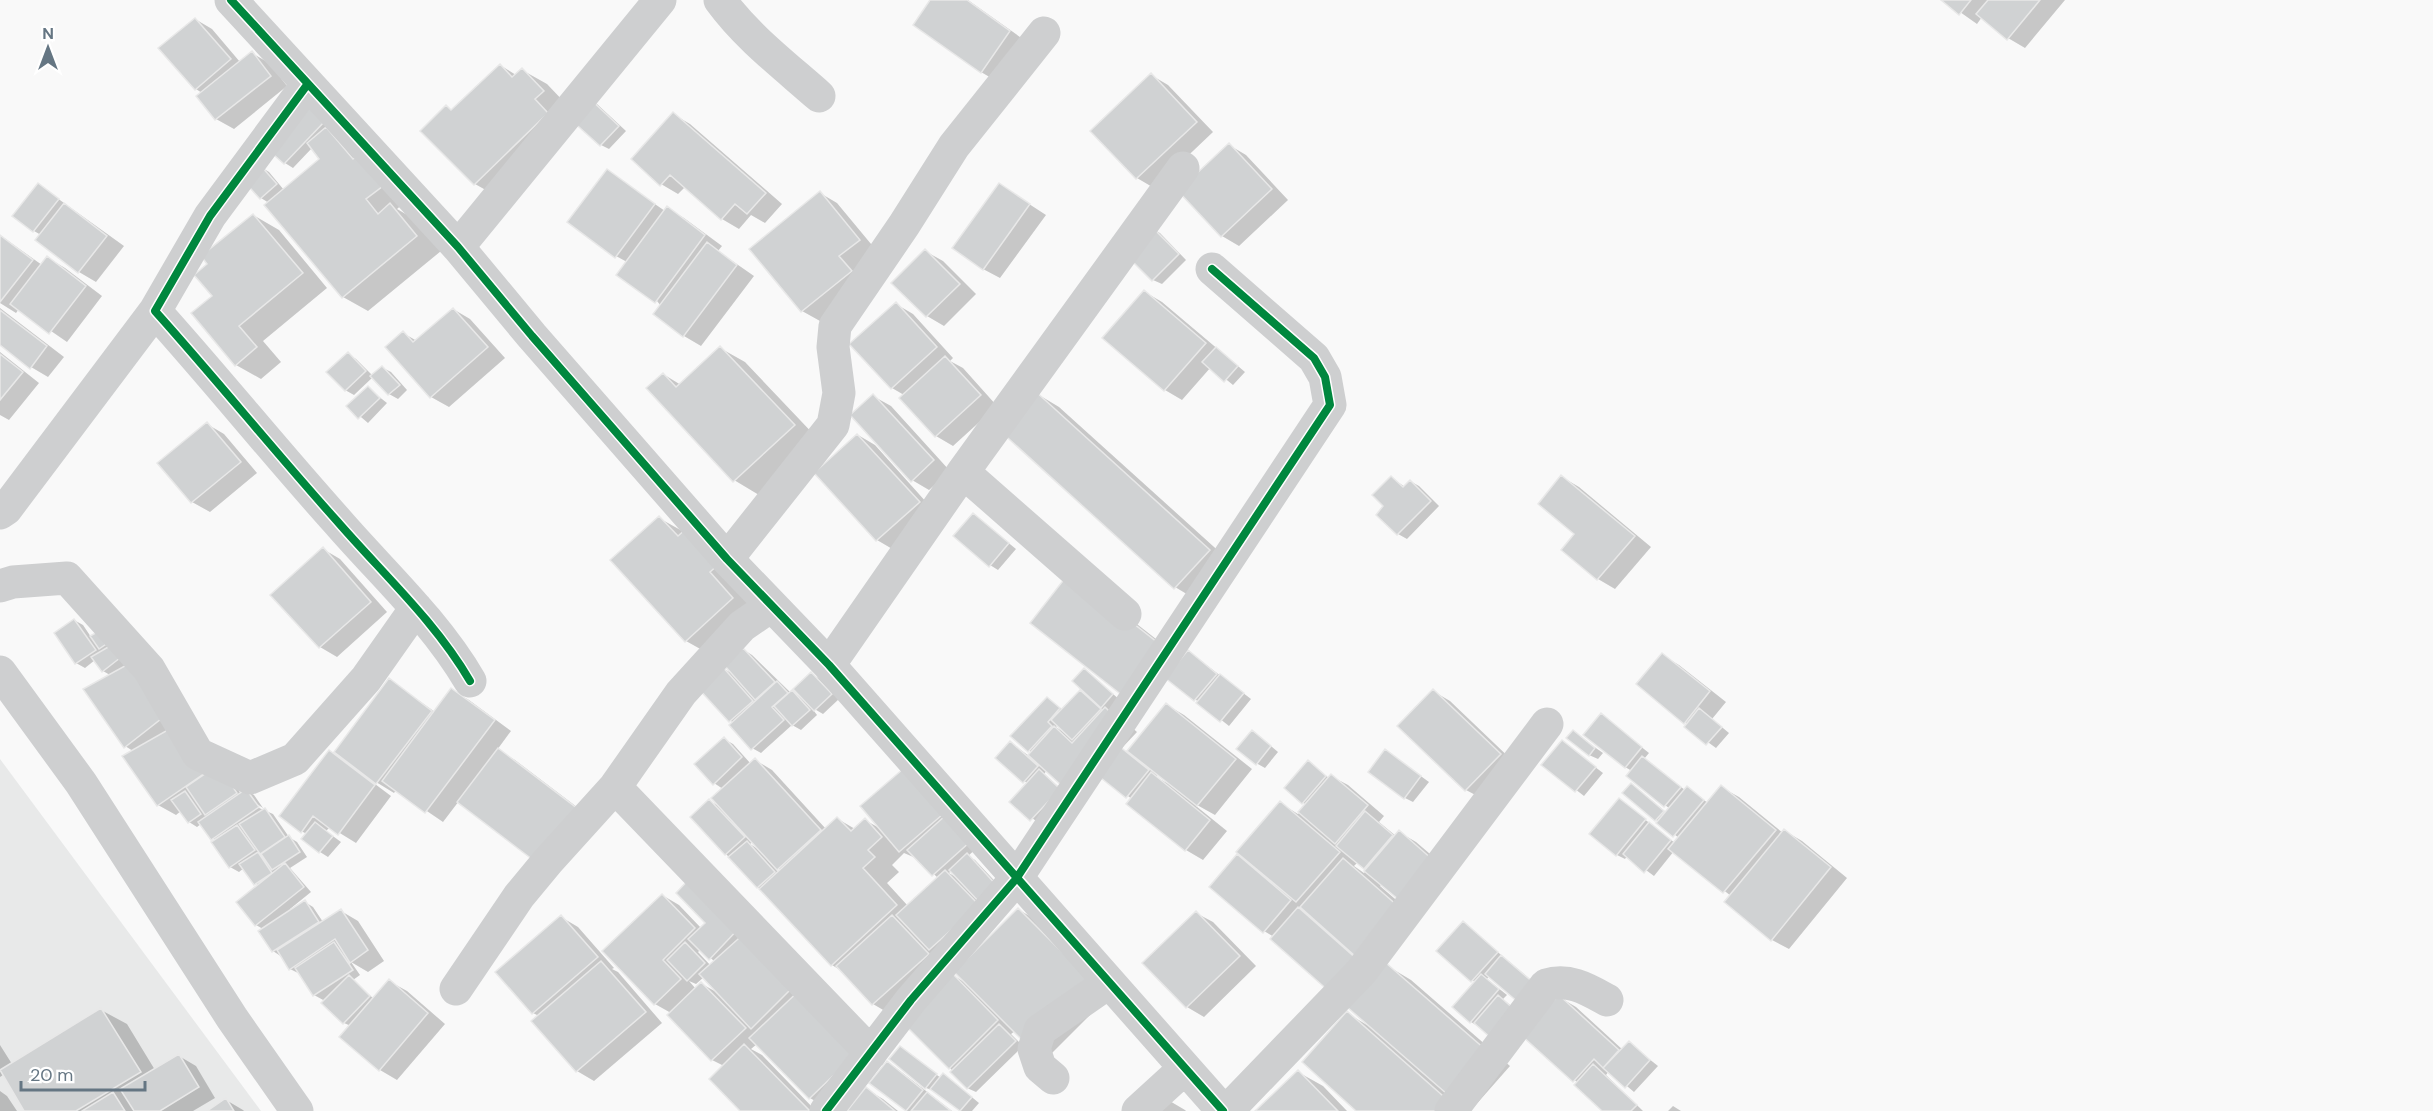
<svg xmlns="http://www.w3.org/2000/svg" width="2433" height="1111" font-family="'DM Sans',sans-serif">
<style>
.built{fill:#e8e9e9}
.shadow{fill:#0003;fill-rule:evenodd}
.building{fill:#d0d2d3;stroke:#e8e8e8;stroke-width:1.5}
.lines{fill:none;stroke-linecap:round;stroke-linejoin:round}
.minor{stroke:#cecfd0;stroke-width:33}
.cycleway-casing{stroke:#fff;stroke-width:11}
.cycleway{stroke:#00873e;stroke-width:8}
</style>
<rect width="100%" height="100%" fill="#f9f9f9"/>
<!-- built -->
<path class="built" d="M0 759 261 1111H0Z"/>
<!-- shadow -->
<path class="shadow" d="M932 0H968L1027 42 998 82 981 72Z
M1943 0H2065L2025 48 2008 38 1982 17 1977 24Z
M195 19 212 29 240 62 252 53 269 63 287 86 234 129 216 119 202 93 196 89Z
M500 65 516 75 522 70 547 84 568 106 500 198 475 184 447 107 453 111Z
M1151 75 1168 85 1213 132 1154 188 1137 178 1093 131Z
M589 99 597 104 626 131 609 149 601 145Z
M306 102 407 200 397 209 416 220 441 251 368 311 343 297 269 203 261 198V167L269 172 284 190 321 159 312 148 293 168 285 163Z
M673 114 690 124 782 204 765 223 751 215 739 229 722 219 685 187 678 194 661 184Z
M1229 145 1246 155 1288 200 1239 246 1222 236Z
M607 171 665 211 667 208 684 218 722 246 718 251 754 276 701 346 684 336 627 262 616 256Z
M39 185 124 246 96 282 79 272 37 240 41 235 34 231Z
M1000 185 1046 215 1000 278 983 269Z
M820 193 837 203 876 250 856 267 868 282 820 321 802 311 752 249Z
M253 215 279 230 327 288 263 341 281 362 261 379 236 365 214 296 209 264Z
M1151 228 1160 233 1186 260 1162 284 1153 280Z
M0 235 42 265 48 258 65 268 102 296 67 342 19 309 16 313 0 303Z
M925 251 943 261 976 294 944 326 927 316Z
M1145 292 1162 302 1245 372 1233 385 1211 367 1182 400 1165 390 1105 338Z
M896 304 913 314 953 358 950 361 963 368 997 406 953 446 936 436 904 395 892 388Z
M0 308 64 357 48 377 31 367 0 343Z
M453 309 470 319 505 358 449 407 431 397 387 347 403 333 417 341Z
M720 348 745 362 819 440 759 495 734 480 663 374 681 385Z
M0 352 39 383 9 420 0 415Z
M348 354 356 359 373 376 383 368 391 372 407 390 398 399 389 394 373 377 354 395 345 390Z
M368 388 387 403 368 423 348 406Z
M1034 392 1059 407 1234 565 1200 602 1175 587Z
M873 396 891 406 950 471 929 490 912 480Z
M207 424 224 434 257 473 210 512 192 502Z
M858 435 875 445 936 513 894 550 877 540Z
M1562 477 1579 487 1651 547 1615 589 1598 579 1563 550 1576 534Z
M1392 478 1405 487 1410 481 1419 486 1439 506 1407 539 1398 534 1378 514 1385 506Z
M974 515 1016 549 998 570 990 565Z
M659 518 684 532 758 613 711 655 686 641Z
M323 549 340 559 387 612 337 657 320 647 272 595Z
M1087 585 1179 657 1032 623Z
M74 620 83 625 91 637 132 660 125 668 226 772 241 794 246 790 254 795 263 808 254 802 252 805 273 814 289 837 297 842 307 857 290 868 311 892 290 909 292 911 305 902 313 907 323 922 341 911 358 921 384 961 368 972 351 962 360 975 353 980 374 999 389 981 407 991 445 1024 397 1080 380 1070 341 1037 351 1026 344 1023 325 1001 314 995 302 975 290 969 282 957 273 951 260 931 263 929 256 925 258 886 244 868 239 872 230 867 216 841 201 824 197 827 189 822 181 811 176 815 158 805 133 751 125 746 110 675 103 671 95 660 85 668 76 663Z
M744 650 752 655 791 693 792 692 803 698 812 674 820 679 839 699 823 714 811 707 817 715 801 730 792 725 761 753 752 748 733 723 699 687 721 667 733 674Z
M1662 655 1679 665 1726 702 1712 719 1729 733 1716 748 1687 727 1688 724 1685 722Z
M1196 657 1251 699 1229 726 1167 677Z
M1085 670 1120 700 1122 719 1137 732 1121 749 1128 753 1167 705 1184 715 1252 769 1215 815 1197 805 1196 806 1227 831 1203 860 1186 850 1132 799 1098 774 1047 770 1044 774 1067 794 1040 824 1011 802 1028 784 997 758 1011 743 1029 756 1032 753 1013 736 1047 699 1063 710 1083 689ZM1058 725 1069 736 1056 727ZM1158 774 1168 782 1167 783 1156 777Z
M390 680 435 712 451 690 469 700 511 731 497 750 515 760 594 820 459 801 443 822 396 790 394 793 376 782 375 784 391 796 356 843 330 827 326 831 341 842 328 857 320 852 303 839 307 834 301 831 330 752 347 762Z
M1433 691 1450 701 1517 765 1483 799 1466 790Z
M1601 715 1649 753 1644 759 1685 790 1687 788 1708 803 1721 787 1739 797 1783 833 1785 831 1802 841 1847 878 1789 949 1772 940 1731 896 1674 851 1654 876 1627 856 1625 859 1617 855 1620 800 1675 843 1679 838 1656 820 1639 790 1667 813 1670 809 1628 775 1632 771 1625 767Z
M1573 732 1603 753 1598 759 1589 755Z
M1260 737 1278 752 1265 768 1256 763Z
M724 739 733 744 751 764 755 760 772 770 826 829 838 819 855 829 865 820 881 829 903 771 978 847 968 856 975 860 1006 893 890 1014 873 1004 843 972 832 965 726 854 710 801 722 808 723 789 714 783ZM754 841 761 851 750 844ZM904 853 918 859 938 878 908 906 887 883 899 872 892 865ZM773 865 781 870 779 873ZM952 870 959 879 949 873Z
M1562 742 1603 773 1584 796 1543 764Z
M1386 751 1429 782 1413 802 1405 798Z
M1308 762 1329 778 1331 776 1348 785 1384 816 1379 822 1396 836 1399 832 1416 842 1450 871 1382 884 1380 886 1416 917 1371 967 1274 937 1264 931 1211 886 1280 803 1298 814 1307 805 1303 803ZM1358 862 1368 869 1364 873 1354 866Z
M692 878 880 1058 827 1108 810 1098 757 1044 751 1049 762 1055 816 1111H742L724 1066 712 1060 671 1013 655 1004 604 951 662 895 679 905 701 928 707 923ZM701 949 715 962 711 966 698 952ZM704 977 718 993 702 984 696 989 689 981 696 984Z
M1019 910 1044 924 1112 993 1050 1055 1015 1031 1011 1034 1023 1046 976 1092 967 1088 950 1068 951 974 966 983Z
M1196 913 1213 922 1256 966 1204 1017 1187 1007Z
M561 917 578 927 614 968 612 969 618 972 662 1023 594 1081 577 1071 539 1016 533 1013Z
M1463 923 1543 990 1489 976 1487 979 1507 995 1503 999 1523 1016 1479 1027 1471 1022 1476 983 1438 951Z
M1386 965 1411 980 1510 1066 1473 1108 1359 1111 1347 1013 1367 1025Z
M1559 997 1576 1007 1623 1050 1629 1043 1658 1066 1634 1092 1609 1071 1606 1075 1643 1111H1605L1578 1083 1523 1035Z
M101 1010 127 1024 155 1070 179 1056 196 1066 215 1098 193 1111H26L3 1075 0 1077V1045L12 1064Z
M900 1048 941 1078 951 1080 979 1103 972 1111H960L935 1091 926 1088Z
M887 1063 895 1067 952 1111H906L871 1082Z
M1298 1072 1323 1086 1347 1111H1257Z
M866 1089 883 1099 898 1111H849Z
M0 1091 7 1096 17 1111H0Z
M226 1100 243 1110 244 1111H209Z
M1168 1100 1185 1110 1186 1111H1155Z
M1673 1106 1681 1111H1668Z"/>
<!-- building -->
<path class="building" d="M930 0H967L1010 31 981 73 913 25Z
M1941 0H1971L1959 15Z
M1988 0H2040L2007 40 1976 14Z
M195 18 231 59 195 90 158 48Z
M252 51 271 76 215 120 196 96Z
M500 64 512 77 522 68 544 91 535 99 548 113 474 185 420 131 446 105 451 110Z
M1151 73 1197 122 1136 179 1090 131Z
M588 97 619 126 600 146 569 118Z
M305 101 326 120 284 164 263 145Z
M673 112 766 193 747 214 735 204 721 220 670 175 660 186 631 159Z
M326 127 353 159 358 155 383 186 366 199 378 214 390 203 417 236 342 298 264 205 319 159 307 143Z
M1229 143 1272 189 1221 237 1178 191Z
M261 166 277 184 260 199 243 180Z
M607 169 655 204 615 258 567 222Z
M38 183 59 199 33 232 12 216Z
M999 183 1030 204 983 270 952 248Z
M820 191 860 240 839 256 852 271 801 312 749 249Z
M64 203 107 236 78 273 35 240Z
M667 206 705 235 655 303 616 275Z
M253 214 303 273 239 326 257 347 235 366 191 313 212 296 194 275 207 264 201 256Z
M1151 226 1179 254 1152 281 1124 253Z
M0 235 33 260 0 302Z
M707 242 737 265 683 337 653 314Z
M925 249 960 284 926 317 891 283Z
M47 256 86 286 49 334 10 304Z
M1144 290 1206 343 1164 391 1102 338Z
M896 302 937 347 891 389 849 344Z
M453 308 488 347 430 398 385 347 403 331 413 342Z
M0 310 47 346 30 369 0 345Z
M720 346 795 425 733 482 646 388 663 373 676 387Z
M1216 347 1238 366 1224 382 1202 362Z
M348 352 366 371 345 391 326 372Z
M0 354 23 372 0 400Z
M945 356 981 395 935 437 899 398Z
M382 366 400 385 388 395 370 376Z
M368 386 380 398 358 419 346 406Z
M1034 390 1210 550 1174 589 998 429Z
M873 394 934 460 911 482 850 415Z
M207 422 241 462 191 503 157 463Z
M857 434 920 502 876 541 814 473Z
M1561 475 1635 536 1597 580 1561 550 1574 534 1538 504Z
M1391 476 1403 487 1410 480 1431 501 1397 535 1376 515 1383 506 1372 495Z
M973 513 1009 543 989 567 953 536Z
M659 516 678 536 687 528 719 564 710 572 733 598 685 642 610 560Z
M323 547 371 602 319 648 270 595Z
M1069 573 1162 646 1123 696 1030 623Z
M74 619 96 650 75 664 54 633Z
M103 629 112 640 99 649 90 636Z
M115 643 125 654 102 672 91 657Z
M743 648 775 682 755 700 724 665Z
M1188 650 1217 674 1194 701 1165 678Z
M1662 653 1710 691 1684 724 1636 684Z
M132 662 166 715 124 748 83 689Z
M721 665 753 701 729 722 697 687Z
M1084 668 1113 694 1101 708 1072 681Z
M811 672 832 694 814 711 793 689Z
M1220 674 1244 693 1220 722 1196 703Z
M389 678 432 711 376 784 334 752Z
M777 681 788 693 772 707 784 720 751 750 729 725Z
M451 688 495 720 425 813 382 781Z
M1433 689 1501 754 1465 791 1397 726Z
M792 690 810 710 792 726 774 706Z
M1080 690 1101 709 1072 740 1051 720Z
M1047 697 1060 708 1048 722 1052 726 1028 752 1010 736Z
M1166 703 1236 759 1197 806 1127 751Z
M1105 707 1120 722 1061 785 1028 755 1054 726 1072 743Z
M1699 708 1722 727 1706 745 1684 727Z
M1601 713 1642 747 1625 768 1583 735Z
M173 727 205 773 157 806 122 756Z
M1252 730 1271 746 1256 765 1236 749Z
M1573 730 1595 748 1589 756 1566 738Z
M724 737 742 757 713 785 694 764Z
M1562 740 1596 767 1575 792 1541 765Z
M1010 741 1038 766 1023 783 995 758Z
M1119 746 1149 770 1126 798 1096 774Z
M498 748 578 809 537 863 457 802Z
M1385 749 1421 776 1404 799 1368 772Z
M329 750 375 785 338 835 313 816 301 833 279 816Z
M1642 756 1681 787 1664 807 1626 776Z
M755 758 821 830 777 870 711 798Z
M1308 760 1326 776 1302 804 1284 788Z
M218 765 237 793 205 815 186 787Z
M903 769 942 815 899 852 860 806Z
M1039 769 1060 789 1030 821 1009 802Z
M1151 772 1210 820 1185 851 1126 804Z
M1331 774 1368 805 1335 844 1298 812Z
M1631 783 1664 811 1655 821 1622 793Z
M1721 785 1776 830 1723 893 1668 849Z
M1687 786 1704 800 1673 837 1656 823Z
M246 789 259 807 211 840 198 822Z
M185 791 201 814 188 823 171 800Z
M1619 798 1646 819 1616 856 1589 834Z
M709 799 745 837 725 855 690 817Z
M1280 801 1340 852 1296 902 1236 852Z
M265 808 285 837 260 854 239 824Z
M1365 811 1393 835 1364 869 1336 846Z
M946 815 971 841 932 876 907 850Z
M837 817 851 831 865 818 882 837 868 850 875 857 863 868 897 905 831 966 759 889Z
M315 822 333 836 319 853 301 839Z
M1649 822 1671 840 1644 873 1623 854Z
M237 825 255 850 229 868 211 842Z
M1784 829 1831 867 1771 941 1724 902Z
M1399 830 1433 860 1399 900 1364 871Z
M289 835 300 852 272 870 261 854Z
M747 841 775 872 757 888 728 857Z
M258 852 272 873 254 885 239 864Z
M967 853 999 888 981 904 949 870Z
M1237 854 1291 900 1263 933 1209 887Z
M1343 858 1399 907 1355 956 1300 907Z
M285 863 304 887 255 926 236 902Z
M945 870 979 905 929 950 896 915Z
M692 876 741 926 709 960 688 939 705 923 676 893Z
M662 894 695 928 663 960 681 979 654 1005 602 951Z
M305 900 319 922 272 952 258 931Z
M1298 907 1359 961 1331 993 1270 939Z
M1018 908 1088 978 1024 1042 954 972Z
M341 909 368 950 350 963 335 939 289 970 277 950Z
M1196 911 1240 956 1186 1008 1142 963Z
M561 915 598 957 532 1014 495 972Z
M892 915 929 954 872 1005 836 966Z
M1463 921 1498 952 1471 982 1436 951Z
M747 931 795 985 751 1029 699 974Z
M334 942 353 970 313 996 295 968Z
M685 942 705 963 687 981 667 960Z
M1501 955 1535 984 1519 1003 1485 974Z
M601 961 646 1012 576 1072 531 1021Z
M1386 963 1486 1050 1447 1094 1347 1007Z
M951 972 998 1020 949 1069 901 1021Z
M1481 974 1499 989 1470 1023 1452 1007Z
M349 975 370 996 343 1024 321 1003Z
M389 979 428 1013 379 1071 339 1037Z
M701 982 746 1028 711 1061 667 1015Z
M804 986 863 1047 809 1099 749 1038Z
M1498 995 1516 1011 1491 1038 1474 1023Z
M1559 995 1619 1050 1603 1068 1594 1059 1573 1082 1521 1035Z
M101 1008 141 1072 76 1111H24L0 1070Z
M1347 1011 1451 1103 1443 1111H1356L1302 1062Z
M999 1024 1016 1041 967 1089 950 1072Z
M1629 1041 1650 1060 1625 1088 1603 1068Z
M744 1044 810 1111H740L709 1079Z
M900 1046 937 1074 925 1089 889 1059Z
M179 1054 199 1087 160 1111H134L120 1089Z
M887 1061 923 1090 906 1111 869 1083Z
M1593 1064 1637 1105 1631 1111H1602L1574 1085Z
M1298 1070 1338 1111H1255Z
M943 1073 972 1097 960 1111 930 1089Z
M866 1087 895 1111H847Z
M113 1092 125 1111H82Z
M927 1092 951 1111H911Z
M226 1098 234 1111H207Z"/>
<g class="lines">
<!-- minor -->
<path class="minor" d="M231 0 458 247 532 336 727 559 829 665 1223 1111
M720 0C747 37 784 65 819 96
M307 85 210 216 155 311C217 380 275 452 337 521 382 573 435 621 470 681
M458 247 660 0
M963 472 1125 614
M0 513 6 509 155 311
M727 559 833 425 839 393 833 347 835 326 904 225 954 146 1044 33
M0 586 13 582 67 578 149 669 198 754 250 778 295 759 366 679 416 608
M829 665 963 472 1183 168
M0 672 81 783 232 1018 297 1111
M615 787 871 1053
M456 989 519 896 548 861 615 787 681 693 742 626 771 606
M1053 1078 1040 1067 1034 1049 1040 1030 1108 983
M826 1111 911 1000 1016 879 1330 405 1325 377 1314 358 1212 269
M1138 1111 1184 1069
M1227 1111 1361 972 1547 724
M1451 1111 1546 985C1569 978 1587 989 1607 1000"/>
<defs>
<path id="cycleway" d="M231 0 458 247 532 336 727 559 829 665 1223 1111
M307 85 210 216 155 311C217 380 275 452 337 521 382 573 435 621 470 681
M826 1111 911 1000 1016 879 1330 405 1325 377 1314 358 1212 269"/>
</defs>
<!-- cycleway casing -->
<use href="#cycleway" class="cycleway-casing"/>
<!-- cycleway -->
<use href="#cycleway" class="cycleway"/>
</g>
<!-- north arrow -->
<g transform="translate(48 48)" stroke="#ffffff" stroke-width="4.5" paint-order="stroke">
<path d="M0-4.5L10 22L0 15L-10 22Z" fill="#657683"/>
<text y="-9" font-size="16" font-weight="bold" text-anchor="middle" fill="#657683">N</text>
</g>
<!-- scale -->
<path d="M21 1081v9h124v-9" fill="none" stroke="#657683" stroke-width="3"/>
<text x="30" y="1081" font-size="18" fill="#657683" stroke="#ffffff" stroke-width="4.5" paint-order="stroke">20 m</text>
</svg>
